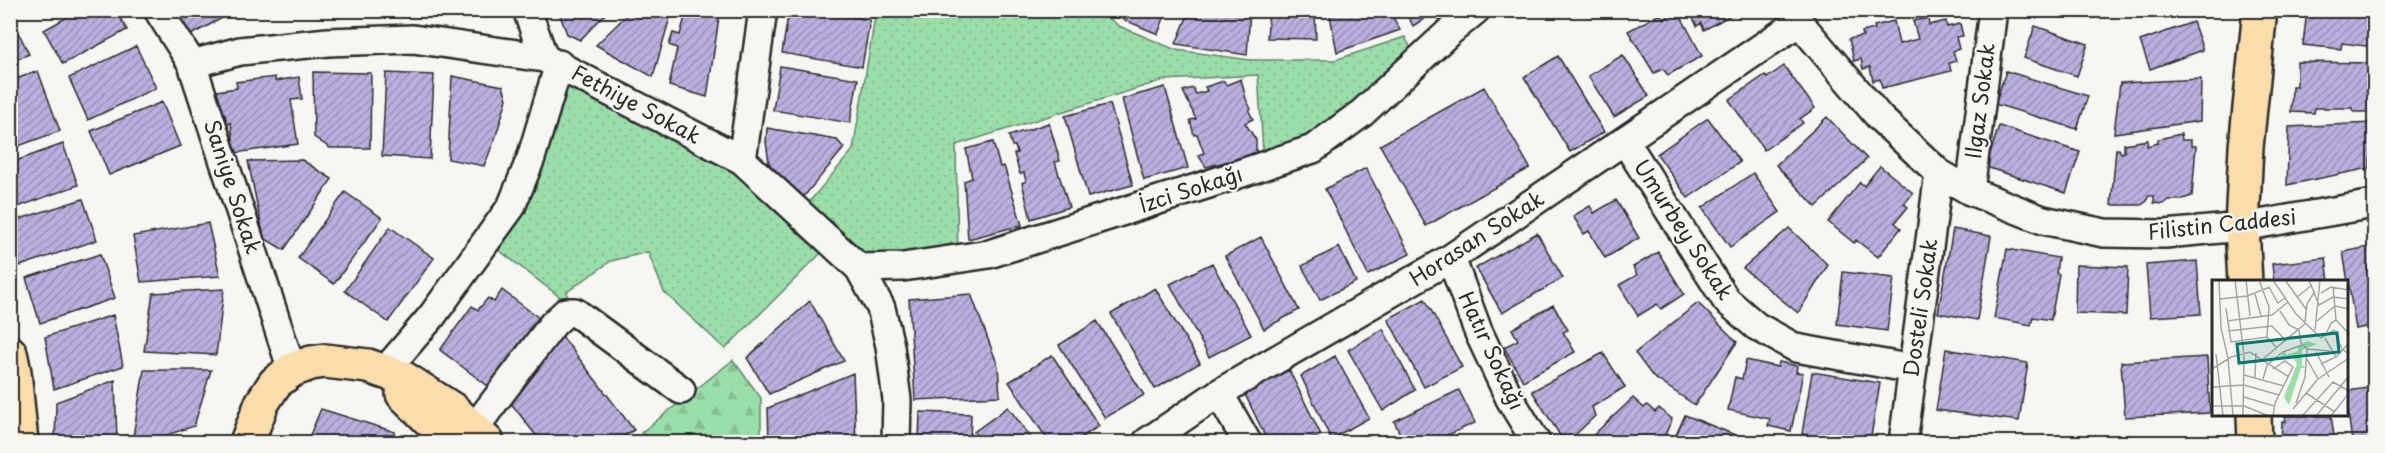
<svg xmlns="http://www.w3.org/2000/svg" width="2385" height="453" font-family="'Playpen Sans',sans-serif">
<style>
.grass{fill:url(#grass-dots);stroke:#62846a;stroke-width:1.5}
.forest{fill:url(#forest-firs);stroke:#62846a;stroke-width:1.5}
.building{fill:url(#building-hatch);stroke:#2b2b2b;stroke-width:1.5}
.lines{fill:none;stroke-linecap:round;stroke-linejoin:round}
.minor-casing{stroke:#2b2b2b;stroke-width:32}
.major-casing{stroke:#2b2b2b;stroke-width:38}
.minor{stroke:#f6f6f2;stroke-width:27}
.major{stroke:#faddab;stroke-width:33}
.labels{text-anchor:middle;stroke-width:4.5;stroke-linejoin:round;paint-order:stroke}
.street-label{font-size:21px;fill:#2b2b2b;stroke:#f6f6f2}
.inset-road{fill:none;stroke:#a5a5a2;stroke-width:1.5}
.view{fill:#0f766e;fill-opacity:0.15;stroke:#0f766e;stroke-width:3}
.inset-edge{fill:none;stroke:#2b2b2b;stroke-width:3}
</style>
<defs>
<pattern id="grass-dots" width="8" height="8" patternUnits="userSpaceOnUse" patternTransform="scale(1.5)"><rect width="8" height="8" fill="#9adeaa"/><path d="M2 2h.1M6 6h.1" fill="none" stroke="#85bf92" stroke-width="1.8" stroke-linecap="round"/></pattern>
<pattern id="forest-firs" width="22" height="20" patternUnits="userSpaceOnUse" patternTransform="scale(1.5)"><rect width="22" height="20" fill="#9adeaa"/><path d="M5 1l3.5 6h-7zM16 11l3.5 6h-7z" fill="#85bf92"/></pattern>
<pattern id="building-hatch" width="6" height="6" patternUnits="userSpaceOnUse" patternTransform="scale(1.5)"><rect width="6" height="6" fill="#bcafe0"/><path d="M-1 1l2-2M0 6l6-6M5 7l2-2" fill="none" stroke="#998fb6"/></pattern>
</defs>
<rect width="100%" height="100%" fill="#f6f6f2"/>
<filter id="ink" filterUnits="userSpaceOnUse"><feTurbulence type="fractalNoise" baseFrequency=".0167" numOctaves="2"/><feDisplacementMap in="SourceGraphic" scale="12" xChannelSelector="R" yChannelSelector="G"/><feConvolveMatrix kernelMatrix="1 2 1 2 8 2 1 2 1" color-interpolation-filters="sRGB"/></filter>
<g filter="url(#ink)">
<!-- grass -->
<path class="grass" d="M876 11H1099L1119 26 1176 50 1250 60H1335L1405 37 1418 62 1362 113 1264 166 1258 75 1164 80 956 145 958 259 859 268 831 243 725 349 664 292 648 252 611 261 567 292 569 304 487 241 559 64 742 160 799 214 853 150Z"/>
<!-- forest -->
<path class="forest" d="M733 360 761 398V442H657L641 433Z"/>
<!-- building -->
<path class="building" d="M80 10H116L127 30 63 64 44 30Z
M174 10H226L228 15 189 36Z
M558 10H609L580 40 567 34Z
M632 10H672L653 77 596 45Z
M687 10 719 18 707 97 669 86 677 48 669 45 673 33 680 35Z
M789 10H816L870 20 862 67 782 53Z
M1127 10H1167L1158 34 1122 19Z
M1190 10H1250L1247 55 1176 44Z
M1269 10H1315L1316 39 1267 38Z
M1329 10H1389L1400 30 1337 52Z
M1405 10H1438L1413 26Z
M1692 10H1740L1704 30 1701 23 1697 26 1690 12Z
M2062 10H2096L2095 18Z
M2307 10H2374V47L2342 43 2341 49 2303 45Z
M1678 11 1702 56 1668 75 1663 69 1654 73 1628 31 1660 14 1664 19Z
M10 15 29 54 10 62Z
M1928 18 1929 25 1946 21 1947 27 1960 24 1963 36 1956 37 1959 49 1953 51 1956 61 1949 63 1951 71 1882 88 1880 79 1873 81 1870 67 1863 69 1861 59 1854 61 1849 39 1863 36 1862 32 1875 29 1874 26 1894 21 1899 44 1918 39 1913 21Z
M2193 22 2203 50 2150 69 2140 41Z
M2035 26 2088 44 2077 76 2024 58Z
M136 46 156 88 88 120 69 78Z
M1623 55 1649 96 1614 117 1588 76Z
M1558 56 1604 132 1570 152 1524 77Z
M2297 62 2374 63V112H2354L2353 108H2315L2314 113 2291 112 2292 86H2297Z
M780 66 858 79 850 123 773 110Z
M1784 66 1815 108 1800 119 1803 123 1764 150 1729 100 1765 75 1767 78Z
M38 71 60 131 10 149V81Z
M2006 71 2088 96 2077 129 1995 104Z
M313 72 371 73 370 148H330L314 137Z
M386 73 434 75 430 159 382 156Z
M452 76 503 86 507 99 495 139 484 166 448 159Z
M275 77V81L299 77 302 99 291 100 298 144 235 153 231 123 226 124 225 114H221L217 91 237 88 236 82Z
M1241 79 1246 99 1251 109 1249 111 1253 119 1245 123 1256 140V154L1206 167 1198 155 1204 153 1197 134 1194 135 1190 120 1196 119 1183 91 1193 88 1196 94 1207 91 1205 87 1224 81 1226 85Z
M2201 79 2200 121 2114 133 2120 83Z
M1165 87 1188 168 1144 180 1122 99Z
M1484 87 1530 168 1426 226 1380 145Z
M162 102 180 146 109 175 91 131Z
M1110 104 1133 185 1088 197 1065 116Z
M1827 117 1867 159 1816 207 1776 165Z
M1708 118 1740 162 1688 198 1657 154Z
M1049 123 1060 161 1055 162 1069 207 1031 219 1022 183 1026 181 1024 173 1020 174 1014 154 1017 153 1015 146H1012L1009 136Z
M2372 123 2370 168 2287 185 2289 127Z
M1999 126 2080 152 2066 193 1986 167Z
M767 128 837 140 844 148 801 200 775 176 769 162 766 142Z
M2181 134 2182 140H2191V146H2196L2192 196 2180 200H2168L2164 204 2154 203V196H2148L2147 201 2141 205H2111L2116 149H2119L2121 153 2124 152V144L2148 140 2147 146 2158 143V139Z
M993 142 1000 167 1004 166 1022 225 968 239 964 181 972 178 966 149Z
M63 144 78 185 10 210V163Z
M302 160 332 179 284 250 264 238 248 161Z
M1880 166 1913 193 1904 204 1908 207 1895 223 1901 228 1878 257 1856 240 1854 243 1828 222 1860 182 1864 186Z
M1366 168 1410 254 1368 275 1325 189Z
M1753 173 1780 212 1730 247 1702 208Z
M345 192 382 218 334 284 298 258Z
M83 199 97 240 20 266 10 237V222Z
M1616 200 1639 238 1605 258 1589 231 1584 234 1573 216 1590 206 1594 213Z
M208 223 220 276 141 282 133 236Z
M390 227 434 258 388 322 345 291Z
M1789 228 1828 265 1798 313 1743 268Z
M1953 229 1991 236 1977 320 1938 313Z
M1537 233 1563 278 1502 313 1476 268Z
M1261 237 1299 310 1264 329 1225 256Z
M2374 246V325L2356 329 2343 252Z
M1339 247 1356 282 1320 300 1302 266Z
M2007 249 2058 258 2056 273 2059 274 2051 320 2033 317 2031 325 1994 318Z
M1658 252 1684 294 1661 309 1657 304 1638 316 1619 285 1637 275 1633 267Z
M100 254 115 298 40 323 26 278Z
M2326 258 2329 282H2274L2272 264Z
M2197 261 2201 314 2150 317 2146 265Z
M1212 263 1251 335 1209 357 1170 284Z
M2076 265 2128 267 2126 315 2075 313Z
M1843 272 1894 278 1887 331 1837 324Z
M1155 288 1200 363 1155 389 1111 314Z
M224 289 216 355 144 351 153 293Z
M502 290 539 318 529 329 534 335 502 375 498 373 488 386 440 350 472 306 478 310 488 298 494 302Z
M971 294 998 366 1000 396 915 400 909 299Z
M1425 299 1462 367 1424 387 1388 319Z
M810 301 844 361 769 394 747 358Z
M1698 303 1737 342 1695 405 1653 377 1635 353Z
M1553 305 1568 330 1563 332 1575 352 1523 381 1504 347 1518 340 1512 329Z
M113 315 123 366 54 389 45 337Z
M1097 321 1144 395 1105 418 1059 345Z
M1383 329 1415 390 1383 411 1348 350Z
M558 331 634 430 613 442H541L507 398Z
M1946 349 2028 363 2019 421 1936 410Z
M1603 353 1625 387 1592 407 1595 416 1573 437 1567 440 1561 437 1532 391Z
M1052 355 1099 426 1074 442H1049L1009 382Z
M1335 356 1369 418 1331 439 1301 376Z
M2207 357 2210 413 2125 417 2121 362Z
M1746 360 1778 367 1779 362 1797 366 1796 372 1803 373 1791 431 1768 426 1770 419 1728 410 1735 377 1742 379Z
M144 370H211L194 426 152 440 133 437Z
M1289 370 1321 435 1306 442H1268L1244 392Z
M1812 372 1880 383 1870 442H1856L1802 434Z
M853 373 856 442H769L768 408Z
M115 380 117 442H55L56 402Z
M2374 387V442H2352L2348 411V391Z
M1459 390 1475 423 1432 442H1404L1394 421Z
M1633 398 1644 408 1647 405 1655 412 1659 408 1672 419 1662 442H1586Z
M1008 407 1034 442H982L974 432Z
M321 409 395 432 392 442H307Z
M920 412 971 414 970 442H919Z
M1685 415 1740 437 1738 442H1673Z
M2285 416H2331L2335 442H2281L2282 422 2286 421Z"/>
<g class="lines">
<defs>
<path id="minor" d="M158 10 192 64 292 370
M527 10 544 58
M1793 10 1799 22 1880 118 1939 173 1970 191 2043 220 2104 233 2165 234 2242 227 2374 204
M192 64 240 51 328 42 413 39 544 58 742 160 859 268 881 308 890 346 897 400 896 442
M1625 141 1726 300 1756 326 1796 348 1913 369
M742 160 763 10
M1970 191 1993 10
M1451 258 1478 331 1510 399 1536 442
M859 268 903 267 989 254 1206 185 1313 149 1362 113 1447 34 1476 10
M383 373 432 316 511 207 531 158 559 64
M1219 393 1247 442
M473 430 553 324 566 312H575L681 390
M1147 442 1219 393 1451 258 1799 22
M1903 442 1939 173"/>
<path id="major" d="M2245 282 2242 227 2246 147 2260 10
M10 353 14 372 21 442
M403 394 452 442
M2254 416 2255 442
M247 442 262 403 275 383 292 370 311 363 325 361 368 366 403 378 453 410 487 442"/>
</defs>
<!-- minor casing -->
<use href="#minor" class="minor-casing"/>
<!-- major casing -->
<use href="#major" class="major-casing"/>
<!-- minor -->
<use href="#minor" class="minor"/>
<!-- major -->
<use href="#major" class="major"/>
</g>
</g>
<g class="labels">
<!-- street labels -->
<g class="street-label">
<text transform="translate(1981 101) rotate(-83)" y="7">Ilgaz Sokak</text>
<text transform="translate(636 105) rotate(28)" y="7">Fethiye Sokak</text>
<text transform="translate(232 187) rotate(72)" y="7">Saniye Sokak</text>
<text transform="translate(1191 190) rotate(-18)" y="7">İzci Sokağı</text>
<text transform="translate(2222 225) rotate(-6)" y="7">Filistin Caddesi</text>
<text transform="translate(1683 230) rotate(57)" y="7">Umurbey Sokak</text>
<text transform="translate(1477 239) rotate(-33)" y="7">Horasan Sokak</text>
<text transform="translate(1921 308) rotate(-82)" y="7">Dosteli Sokak</text>
<text transform="translate(1491 351) rotate(65)" y="7">Hatır Sokağı</text>
</g>
</g>
<!-- overview -->
<g transform="translate(2212 280)">
<rect width="136" height="136" fill="#f6f6f2"/>
<path d="M95 61 105 64 90 70V85L94 88H89L77 125 72 117 85 84 80 76 68 77 73 71 74 75 86 71V66Z" fill="#9adeaa"/>
<path class="inset-road" d="M7 0 9 48 16 78 21 136M23 0 32 76 31 136M34 0 38 36M47 0 57 27 55 57M61 0 84 34 109 58M73 0 94 29M97 0 107 25 121 17 137 19M57 7 66 23 73 18M121 7 124 40M109 13 119 7 137 10M43 14 49 36M85 17 100 5M8 19 35 16 58 7M14 28 19 62 55 57 65 68M68 31 77 45 87 50M15 41 60 35 76 22M105 41 123 26 137 29M93 42 95 24 103 11M87 50 89 63 95 69 118 71M103 50 108 0M16 51 60 46 74 61M115 52 119 43 124 40 137 54M109 58 122 50 130 69 137 74M113 58 124 77M104 72 117 97M4 74 11 136M51 79 94 43M95 79 106 99M109 84 124 77 137 63M0 89 19 77 38 72 77 97M61 89 73 81 81 87 63 123 61 136M32 95 72 106M43 97 44 73M51 99 55 85 71 72 90 65M0 107 32 105 67 115M94 113 123 132M0 115V136M32 117 62 126M84 123 93 97 95 69M0 126H32L57 136M81 129 106 99 137 78M90 136 121 102 137 111M104 136 137 96M119 136 137 113"/>
<path class="view" d="M125 53 127 72 27 83 25 64Z"/>
<rect width="136" height="136" class="inset-edge"/>
</g>
<!-- margin -->
<rect width="2385" height="453" fill="none" stroke="#f6f6f2" stroke-width="36"/>
<rect x="18" y="18" width="2349" height="417" fill="none" stroke="#2b2b2b" stroke-width="2" filter="url(#ink)"/>
</svg>
